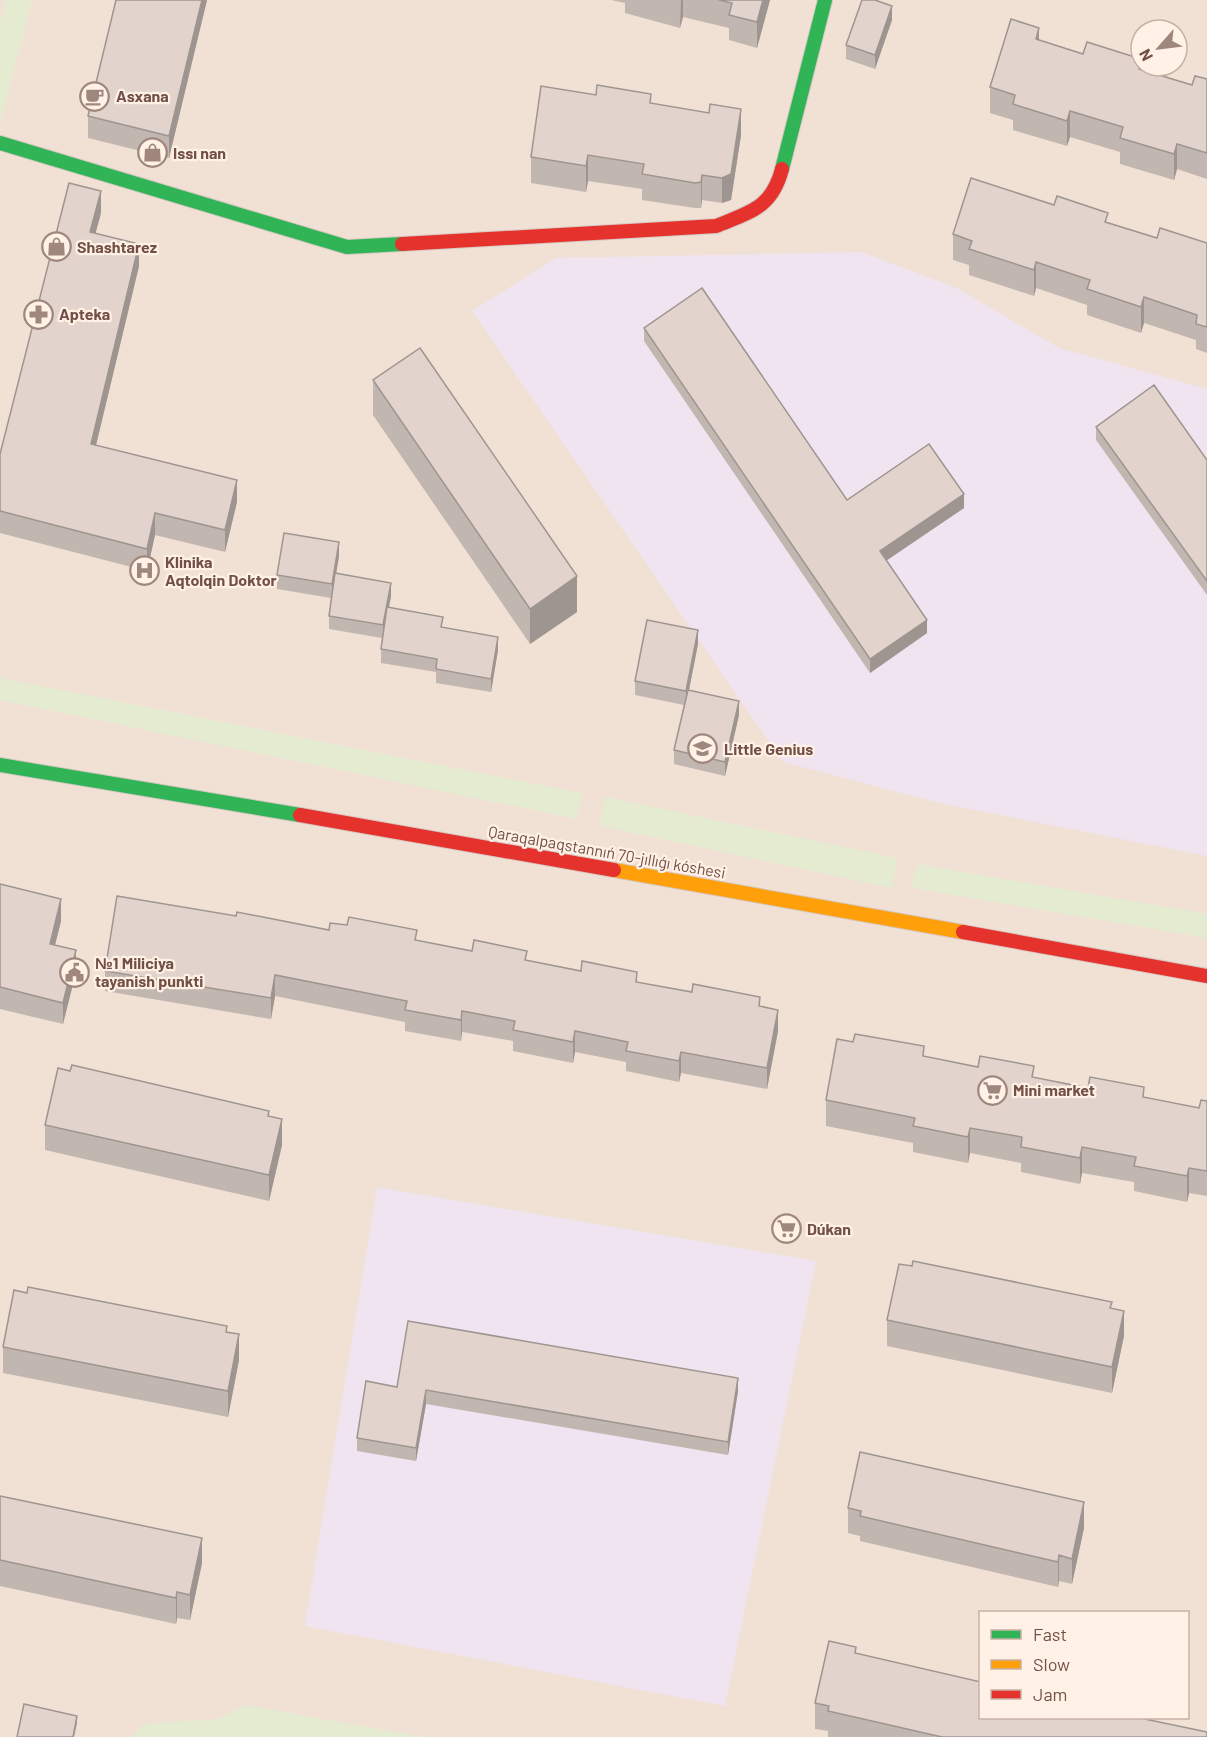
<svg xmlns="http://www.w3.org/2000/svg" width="1207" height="1737" font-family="Barlow,sans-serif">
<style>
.residential{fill:#f1e1d5;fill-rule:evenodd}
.education{fill:#efe4ef}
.green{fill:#e4ebd0}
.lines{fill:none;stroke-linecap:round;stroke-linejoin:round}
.fast-casing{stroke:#d6c8c2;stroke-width:16}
.slow-casing{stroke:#d6c8c2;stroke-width:16}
.jam-casing{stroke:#d6c8c2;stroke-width:16}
.fast{stroke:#30b455;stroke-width:14}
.slow{stroke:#ff9f0a;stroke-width:14}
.jam{stroke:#e5322d;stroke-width:14}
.wall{fill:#c2b6b0}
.shaded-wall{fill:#9e9490}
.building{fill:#e2d4cd;stroke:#9e9490;stroke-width:1.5}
.labels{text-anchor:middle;stroke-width:4.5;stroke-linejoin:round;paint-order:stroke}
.poi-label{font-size:16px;font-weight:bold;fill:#725047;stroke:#fff1e5;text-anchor:start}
.street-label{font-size:16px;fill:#725047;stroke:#fff1e5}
</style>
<rect width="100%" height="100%" fill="#f6ede5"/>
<!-- residential -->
<path class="residential" d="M0 0H1207V1737H0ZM1141 30H1177V66H1141ZM980 1612H1188V1718H980Z"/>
<!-- education -->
<path class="education" d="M861 252 957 288 1059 348 1207 389V856L940 803 783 762 472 311 556 258Z
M377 1187 816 1261 725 1706 305 1626Z"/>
<!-- green -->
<path class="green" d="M6 0H32L0 126V23Z
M0 678 582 793 577 819 0 700Z
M605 797 897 858 892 888 600 826Z
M917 864 1207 914V938L912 888Z
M244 1705 424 1737H132L144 1724 218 1719Z"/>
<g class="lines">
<defs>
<path id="fast" d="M0 143 347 247 402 244
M782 169 825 0
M0 765 300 815"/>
<path id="slow" d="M614 870 963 932"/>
<path id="jam" d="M402 244 716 226C750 212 772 208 782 169
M300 815 614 870
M963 932 1207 976"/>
</defs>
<!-- fast casing -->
<use href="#fast" class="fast-casing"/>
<!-- slow casing -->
<use href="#slow" class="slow-casing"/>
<!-- jam casing -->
<use href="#jam" class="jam-casing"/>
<!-- fast -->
<use href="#fast" class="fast"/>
<!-- slow -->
<use href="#slow" class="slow"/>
<!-- jam -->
<use href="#jam" class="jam"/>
</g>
<!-- wall -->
<path class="wall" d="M207 0 169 158 88 138V116Z
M611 0H770L757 48 729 40V28L683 17 680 28 625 13V3Z
M892 20 875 69 846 59V45Z
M1039 40 1083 54 1142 66V70L1192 85 1207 79V179L1177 169 1174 180 1120 164V152L1070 137 1067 146 1013 130V120L990 113V87Z
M651 103 741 135 731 200 722 203 702 200 701 208H695L642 200V189L588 181 586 192 531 183V157Z
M101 213 95 234 139 266 96 445 237 502 225 552 155 535 147 571 0 533V454Z
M1108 222 1157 238 1207 243V353L1196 349V340L1144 323 1141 333 1087 315V305L1036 288 1034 296 969 275V265L953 260V234Z
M644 328 847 500 964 508 886 560 927 633 870 673 644 341Z
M373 380 577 612 530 644 373 415Z
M1096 427 1207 460V595L1096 440Z
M339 556 336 574 391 596 389 607 443 628 498 650 491 692 436 683V672L381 663V649L382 638 329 629V616L331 598 277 589V575Z
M698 644 689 690 739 715 725 776 674 764V750L684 705 635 695V681Z
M0 884 61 921 55 945 76 972 63 1024 0 1009Z
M236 916 329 930 417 941 527 960 760 1006 778 1031 767 1089 681 1073 679 1082 626 1071V1062L575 1052 573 1063 513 1051V1041L462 1032 461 1041 405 1031V1022L275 996 271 1019 105 991V971Z
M853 1042 924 1057 1199 1108 1207 1101V1196L1189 1193 1187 1202 1134 1191V1182L1082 1173 1080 1184 1021 1172V1163L970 1153 968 1163 913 1152V1143L826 1126V1100Z
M269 1117 282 1145 269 1201 45 1150V1125Z
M1112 1308 1124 1336 1112 1393 887 1346V1320Z
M227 1332 239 1360 228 1417 3 1373V1347Z
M397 1387 738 1391 728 1455 426 1404 416 1461 357 1451V1438Z
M0 1496 202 1563 190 1620 177 1618 176 1624 0 1586Z
M848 1508 1084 1528 1072 1584 1059 1581 1058 1587 860 1541V1536L848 1533Z
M856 1653 1207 1737H828V1731L815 1729V1703Z"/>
<!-- shaded-wall -->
<path class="shaded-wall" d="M202 0H207L169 158V136Z
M681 0H683V17L680 28Z
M763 0H770L757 48V22Z
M892 6V20L875 69V55Z
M1039 28V53L1036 39Z
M741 109V135L731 200 722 203V178Z
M1070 111V137L1067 146V121Z
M1177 144V169L1174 180V154Z
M588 155V181L586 192V166Z
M702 175V200L701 208V182Z
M101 191V213L90 254V232Z
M139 244V266L91 466V444Z
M1036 262V288L1034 296V270Z
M1144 297V323L1141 333V307Z
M237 480V502L225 552V530Z
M964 494V508L880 565V551Z
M155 513V535L147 571V549Z
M339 542V556L332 598V584Z
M577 576V612L530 644V609Z
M391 583V596L383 638V625Z
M927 620V633L870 673V659Z
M698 630V644L686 705V691Z
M498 637V650L491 692V679Z
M739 701V715L725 776V762Z
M61 899V921L50 965V944Z
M76 950V972L63 1024V1003Z
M275 975V996L271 1019V998Z
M778 1010V1031L767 1089V1068Z
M462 1011V1032L461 1041V1020Z
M575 1031V1052L573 1063V1042Z
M681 1052V1073L679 1082V1061Z
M282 1119V1145L269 1201V1175Z
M970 1128V1153L968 1163V1137Z
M1082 1147V1173L1080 1184V1158Z
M1189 1168V1193L1187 1202V1176Z
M1124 1311V1336L1112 1393V1367Z
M239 1334V1360L228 1417V1391Z
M738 1378V1391L728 1455V1442Z
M426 1390V1404L416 1461V1448Z
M1084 1502V1528L1072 1584V1559Z
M202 1538V1563L190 1620V1595Z
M1059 1555V1581L1058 1587V1562Z
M177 1592V1618L176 1624V1598Z
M77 1716V1723L74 1737H73Z"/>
<!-- building -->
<path class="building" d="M116 0H202L169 136 88 116Z
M719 0H763L757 22 729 15 732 3Z
M862 0H875L892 6 875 55 846 45Z
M1011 19 1039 28 1036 39 1083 54 1087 42 1141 59 1139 69 1192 85 1195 76 1207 79V153L1177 144 1174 154 1120 138 1123 127 1070 111 1067 121 1013 104 1015 95 990 87Z
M597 85 651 94 650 103 709 113 710 104 741 109 731 174 722 178 702 175 701 182 695 183 642 174 644 164 588 155 586 166 531 157 541 86 596 95Z
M971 178 1054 205 1057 196 1108 213 1105 222 1157 238 1160 228 1207 243V327L1196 324 1197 315 1144 297 1141 307 1087 289 1090 280 1036 262 1034 270 969 249 972 241 953 234Z
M69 183 101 191 90 232 139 244 91 444 237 480 225 530 155 513 147 549 0 511V454Z
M702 288 847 500 929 444 964 494 880 551 927 620 870 659 644 328Z
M420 348 577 576 530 609 373 380Z
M1154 385 1207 460V581L1096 427Z
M284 533 339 542 332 584 277 575Z
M335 573 391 583 383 625 329 616Z
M387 607 443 617 441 627 498 637 491 679 436 669 437 659 381 649Z
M647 620 698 630 686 691 635 681Z
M688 690 739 701 725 762 674 750Z
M0 884 61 899 50 944 76 950 63 1003 0 987Z
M117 896 236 916 237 912 329 930 330 923 347 925 349 917 417 930 415 940 472 951 474 940 527 951 525 960 581 971 582 961 637 972 636 982 692 992 693 984 760 997 759 1006 778 1010 767 1068 681 1052 679 1061 626 1051 628 1042 575 1031 573 1042 513 1030 515 1021 462 1011 461 1020 405 1010 407 1001 275 975 271 998 105 971Z
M855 1034 924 1046 923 1056 978 1067 980 1056 1034 1066 1032 1077 1088 1088 1090 1077 1144 1087 1143 1097 1199 1108 1201 1100 1207 1101V1171L1189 1168 1187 1176 1134 1166 1136 1157 1082 1147 1080 1158 1021 1147 1022 1137 970 1128 968 1137 913 1126 915 1118 826 1100 837 1039 853 1042Z
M72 1065 269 1111 268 1116 282 1119 269 1175 45 1125 58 1068 70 1071Z
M913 1261 1112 1302 1110 1308 1124 1311 1112 1367 887 1320 899 1264 912 1266Z
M28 1287 227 1326 226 1332 239 1334 228 1391 3 1347 14 1290 27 1293Z
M408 1321 738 1378 728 1442 426 1390 416 1448 357 1438 366 1381 397 1387Z
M860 1452 1084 1502 1072 1559 1059 1555 1058 1562 860 1516 861 1511 848 1508Z
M0 1496 202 1538 190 1595 177 1592 176 1598 0 1560Z
M829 1641 856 1647 855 1653 981 1682V1718H1140L1207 1732V1737H942L828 1711 829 1706 815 1703Z
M24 1704 77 1716 73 1737H17Z"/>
<!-- icons -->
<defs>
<symbol id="cafe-ring" viewBox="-11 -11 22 22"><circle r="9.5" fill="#fff1e5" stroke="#a0877e" stroke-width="1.5"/><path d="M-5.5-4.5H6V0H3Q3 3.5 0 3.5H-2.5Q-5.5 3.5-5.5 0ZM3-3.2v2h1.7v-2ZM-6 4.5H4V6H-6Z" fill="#a0877e"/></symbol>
<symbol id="shop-ring" viewBox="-11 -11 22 22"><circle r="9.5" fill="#fff1e5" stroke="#a0877e" stroke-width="1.5"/><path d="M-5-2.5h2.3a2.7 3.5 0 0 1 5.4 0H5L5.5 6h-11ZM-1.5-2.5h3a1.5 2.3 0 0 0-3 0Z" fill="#a0877e"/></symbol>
<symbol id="pharmacy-ring" viewBox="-11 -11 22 22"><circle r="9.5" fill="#fff1e5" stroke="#a0877e" stroke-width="1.5"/><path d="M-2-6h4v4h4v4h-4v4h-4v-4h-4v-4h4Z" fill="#a0877e"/></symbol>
<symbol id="hospital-ring" viewBox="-11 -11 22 22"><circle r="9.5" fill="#fff1e5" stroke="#a0877e" stroke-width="1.5"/><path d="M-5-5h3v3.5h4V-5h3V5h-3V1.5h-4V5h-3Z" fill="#a0877e"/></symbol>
<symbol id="school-ring" viewBox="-11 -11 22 22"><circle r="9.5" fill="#fff1e5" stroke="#a0877e" stroke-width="1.5"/><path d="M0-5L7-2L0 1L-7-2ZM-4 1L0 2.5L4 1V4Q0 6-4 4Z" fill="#a0877e"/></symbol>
<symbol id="civic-ring" viewBox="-11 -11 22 22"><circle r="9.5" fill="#fff1e5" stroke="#a0877e" stroke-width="1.5"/><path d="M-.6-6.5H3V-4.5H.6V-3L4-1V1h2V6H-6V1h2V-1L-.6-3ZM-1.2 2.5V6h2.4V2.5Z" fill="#a0877e"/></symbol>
<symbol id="supermarket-ring" viewBox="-11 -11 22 22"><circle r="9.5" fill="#fff1e5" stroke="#a0877e" stroke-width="1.5"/><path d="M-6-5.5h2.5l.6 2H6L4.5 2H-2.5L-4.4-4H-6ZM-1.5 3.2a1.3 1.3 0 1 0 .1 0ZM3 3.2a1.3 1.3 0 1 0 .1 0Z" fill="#a0877e"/></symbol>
</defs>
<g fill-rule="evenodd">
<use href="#cafe-ring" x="78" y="80" width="33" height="33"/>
<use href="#shop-ring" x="136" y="136" width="33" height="33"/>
<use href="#shop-ring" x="40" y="230" width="33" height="33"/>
<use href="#pharmacy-ring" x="22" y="298" width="33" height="33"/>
<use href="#hospital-ring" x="128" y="554" width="33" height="33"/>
<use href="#school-ring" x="686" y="732" width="33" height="33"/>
<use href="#civic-ring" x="58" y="956" width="33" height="33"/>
<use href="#supermarket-ring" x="976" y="1074" width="33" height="33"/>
<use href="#supermarket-ring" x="770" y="1212" width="33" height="33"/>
</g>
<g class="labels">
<!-- poi labels -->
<g class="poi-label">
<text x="116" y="102">Asxana</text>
<text x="173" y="159">Issı nan</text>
<text x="77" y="253">Shashtarez</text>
<text x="59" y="320">Apteka</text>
<text x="165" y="568">Klinika<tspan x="165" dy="18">Aqtolqin Doktor</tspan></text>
<text x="724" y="755">Little Genius</text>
<text x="95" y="969">№1 Miliciya<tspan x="95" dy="18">tayanish punkti</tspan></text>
<text x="1013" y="1096">Mini market</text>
<text x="807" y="1235">Dúkan</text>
</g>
<!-- street labels -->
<g class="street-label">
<text transform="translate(607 852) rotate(10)" y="6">Qaraqalpaqstannıń 70-jıllıǵı kóshesi</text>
</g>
</g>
<!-- legend -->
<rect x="979" y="1611" width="210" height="108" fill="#fff1e5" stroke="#c7b1a6" stroke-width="1.5"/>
<rect x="991" y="1630" width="30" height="9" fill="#30b455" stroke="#c7b1a6" stroke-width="1.5"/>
<text x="1033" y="1641" font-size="18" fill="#725047">Fast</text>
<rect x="991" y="1660" width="30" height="9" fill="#ff9f0a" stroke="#c7b1a6" stroke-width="1.5"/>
<text x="1033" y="1671" font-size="18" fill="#725047">Slow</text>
<rect x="991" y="1690" width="30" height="9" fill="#e5322d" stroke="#c7b1a6" stroke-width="1.5"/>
<text x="1033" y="1701" font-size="18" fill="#725047">Jam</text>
<!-- north arrow -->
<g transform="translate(1159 48) rotate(242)"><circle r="28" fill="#fff1e5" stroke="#c7b1a6" stroke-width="1.5"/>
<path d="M0-4.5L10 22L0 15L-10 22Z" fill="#a0877e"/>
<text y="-9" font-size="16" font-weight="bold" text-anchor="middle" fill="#725047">N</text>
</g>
</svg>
